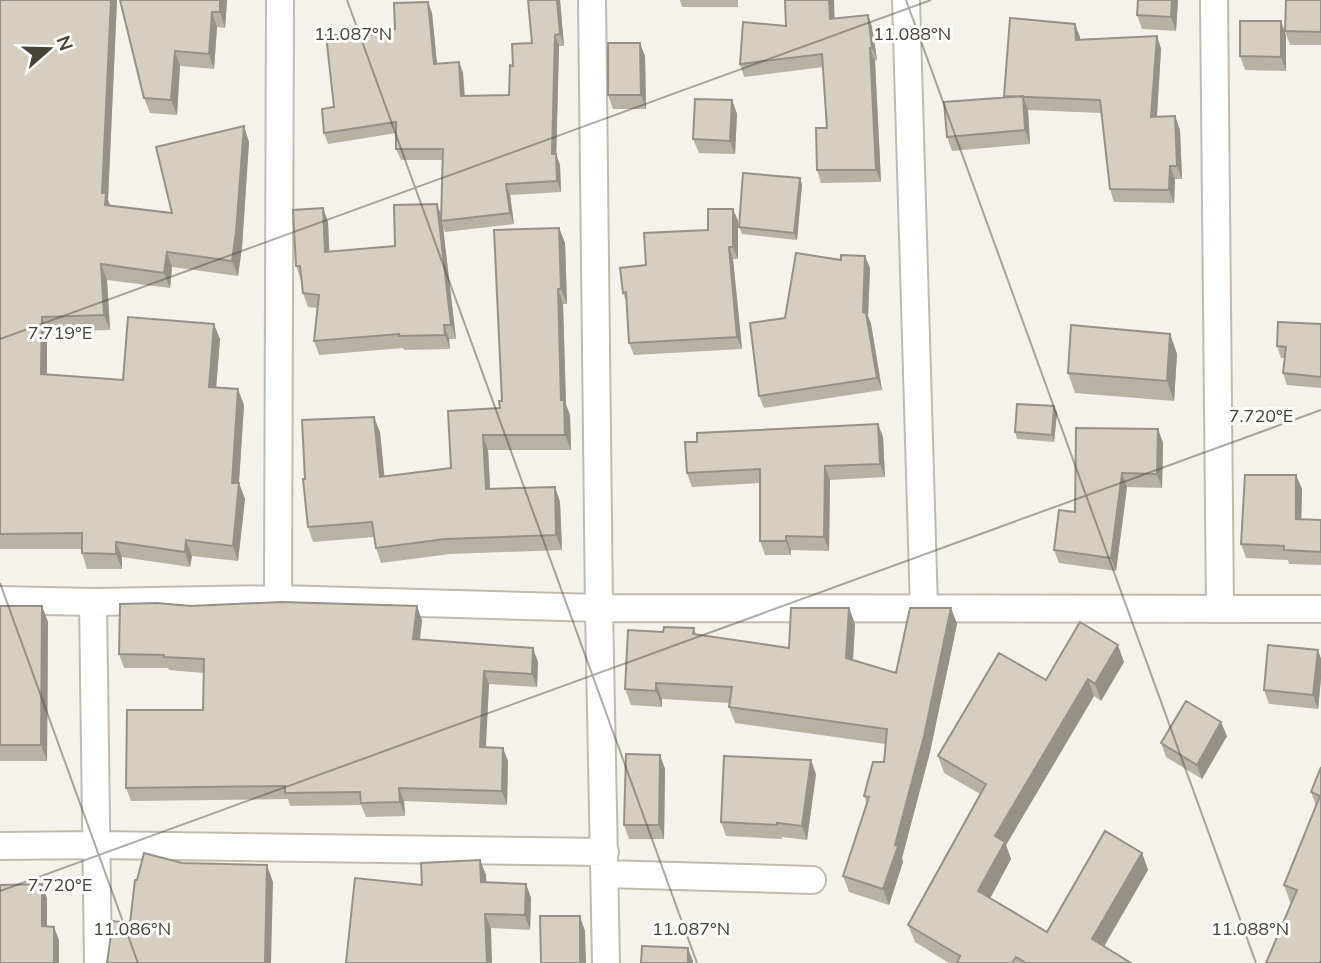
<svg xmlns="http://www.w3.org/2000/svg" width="1321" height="963" font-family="Mulish,sans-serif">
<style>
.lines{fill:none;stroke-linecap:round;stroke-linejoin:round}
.street-casing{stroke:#c0bbad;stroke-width:30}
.street{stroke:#fff;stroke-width:26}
.wall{fill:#b8b2a5}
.shaded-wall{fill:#969186}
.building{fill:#d6cfc0;stroke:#969186;stroke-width:2}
.ticks{fill:none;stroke:#484338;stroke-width:2;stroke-opacity:0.45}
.ticks-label{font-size:18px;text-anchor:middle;fill:#484338;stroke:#fff;stroke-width:6;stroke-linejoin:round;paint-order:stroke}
</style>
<rect width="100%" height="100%" fill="#f4f2ea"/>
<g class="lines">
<defs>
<path id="street" d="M592 0 599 608 606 963
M906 0 924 609
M1214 0 1220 609
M278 599 280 0
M0 600 93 602 278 599 599 608 1321 609
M93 602 98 963
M0 846 98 845 605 852
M605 874 812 880"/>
</defs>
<!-- street casing -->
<use href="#street" class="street-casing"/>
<!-- street -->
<use href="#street" class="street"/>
</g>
<!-- wall -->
<path class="wall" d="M0 0H117L108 200 110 205 172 213 249 142 242 247 238 276 172 267 170 288 107 280 110 330 47 332V375L123 380 220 339 216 387 244 405 239 483 245 499 238 561 192 556 190 567 122 557V569H87L82 553V549H0Z
M120 0H227L225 28 217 27 214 69 180 66 177 115 150 113 144 98Z
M560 0 564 46H559L556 154 560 165 561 192 510 195 514 224 445 232 443 227 456 339H449L450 349 404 350 403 348 319 355 314 341 317 308 308 307 303 293 302 280H301L296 266 323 208 328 222 329 252 395 246 441 215 443 160H401L396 149V133L328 144 324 133 334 107 380 35 432 13 437 64 459 62 463 73 465 96 509 95 513 66 532 43Z
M680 0H738V7H682Z
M1178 0 1176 31 1142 29 1137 15Z
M1321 0V45H1290L1285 31Z
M868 15 872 27 877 60 875 61 881 182 821 183 817 170 827 128 823 67 744 77 740 64 834 19Z
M1075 24 1080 39 1157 36 1161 49 1157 117 1175 116 1180 130 1182 179H1175L1174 203 1114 202 1110 189 1101 113 1028 110 1030 144 952 151 947 137 1005 97 1004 96Z
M1286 35V71L1245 70 1240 56Z
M645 56 646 109H613L608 95Z
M732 100 737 114 735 154 699 153 693 139Z
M800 178 802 185 797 240 742 234 739 227Z
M733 209 738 221V259H733L742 349 634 355 629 343 627 304 623 293 646 265 708 230Z
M559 228 565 243 567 304H563L566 405 570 415 571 450H488L490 489 555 487 560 502 562 550 450 554 381 563 376 548 374 537 313 542 308 527 305 479 380 432 384 477 451 468 500 408Z
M870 268 868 316 871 324 882 390 764 408 759 396 785 318Z
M1321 324V388L1287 385 1283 373 1284 358H1281L1277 346Z
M1170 334 1177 354 1174 401 1075 393 1068 373Z
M1057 413 1054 442 1017 439 1015 432Z
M1158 429 1163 443 1162 488 1127 487 1116 571 1059 563 1054 550 1075 512Z
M883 437 885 477 830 480 829 551 791 550V555H765L760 541V483L692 487 687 473Z
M1296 475 1302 489 1301 519 1321 520V565L1289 564 1288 560 1246 558 1241 544Z
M0 606H42L48 622 47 761H0Z
M191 606 422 620 420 640 538 662 537 687 489 684 486 747 508 761 507 805 404 801 405 816 366 817 361 805 290 806 288 799 131 801 126 788 203 710 204 673 169 670 168 668H124L119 654Z
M849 608 855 624 853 660 896 673 951 608 957 624 930 752 902 858 903 862 889 905 849 892 843 876 867 803 864 796 884 762 885 744 735 723 729 707 730 703 662 699V707L631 705 625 689 663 632 694 628 696 634 789 648Z
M1318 650 1321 659V678L1318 709 1269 704 1264 690Z
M1124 662 1101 701 1094 696 1006 845 1011 859 990 898 1047 932 1142 853 1148 870 1104 947 1131 963H949L915 942 908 925 980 794 944 773 938 756 1046 680Z
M1227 736 1202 779 1166 757 1161 743Z
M660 755 665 769 664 839H629L624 825Z
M1321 767V963L1292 903 1290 902 1284 885 1316 806 1311 792Z
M816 774 807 840 782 837V839L726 836 721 822Z
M480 860 486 875V882L526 884 531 898 530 930 491 928 422 885Z"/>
<!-- shaded-wall -->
<path class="shaded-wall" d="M111 0H117L108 200 111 209 105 205 102 193Z
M220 0H227L225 28 220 12Z
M557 0H560L564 46 560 34Z
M829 0H834L835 32 830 19Z
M1172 0H1178L1176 31 1171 17Z
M428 2 432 13 438 75 434 64Z
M212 12 217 27 214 69 209 54Z
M868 15 872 27 877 60 872 48Z
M1281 21 1286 35V71L1281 57Z
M1075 24 1080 37V53L1076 40Z
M555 35 559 46 556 165 552 154Z
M1157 36 1161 49 1156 130 1151 117Z
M640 43 645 56 646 109 641 95Z
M870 48 875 61 881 182 876 170Z
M175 51 180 66 177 115 171 100Z
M459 62 463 73 465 107 461 96Z
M1023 96 1028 110 1030 144 1025 130Z
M732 100 737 114 735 154 730 141Z
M1175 116 1180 130 1182 179 1177 166Z
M244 126 249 142 242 247 238 276 232 261Z
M556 154 560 165 561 192 557 181Z
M1170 166 1175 179 1174 203 1169 190Z
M800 178 802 185 797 240 794 233Z
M506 184 510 195 514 224 510 213Z
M437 204 442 217 441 221 443 227 456 339 451 325Z
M323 208 328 222 330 266 325 252Z
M733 209 738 221V259L733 247Z
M559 228 565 243 567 304 561 289Z
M729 247 733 259 742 349 737 337Z
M167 252 172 267 170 288 164 273Z
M865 256 870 268 868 316 871 324 882 390 877 378 863 312Z
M101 264 107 280 110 330 104 315Z
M558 289 563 304 566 405 570 415 571 450 565 435 561 400Z
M42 317 47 332V390L41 374Z
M214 324 220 339 215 402 209 387Z
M444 325 449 339 450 349 445 335Z
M1170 334 1177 354 1174 401 1167 381Z
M238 389 244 405 238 496 239 483 245 499 238 561 233 546 232 483Z
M1054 406 1057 413 1054 442 1052 435Z
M374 417 380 432 386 492 380 477Z
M878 424 883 437 885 477 880 464Z
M1158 429 1163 443 1162 488 1157 474Z
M483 435 488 450 491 504 486 489Z
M825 466 830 480 829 551 824 537Z
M1122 473 1127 487 1116 571 1111 558Z
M1296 475 1302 489 1301 533 1296 519Z
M555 487 560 502 562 550 556 535Z
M786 536 791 550V555L786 541Z
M186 540 192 556 190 567 185 552Z
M116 542 122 557V569L116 554Z
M42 606 48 622 47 761 41 745Z
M417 606 422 620 418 653 413 639Z
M849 608 855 624 852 674 846 658Z
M951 608 957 624 930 752 902 858 903 862 889 905 883 889 895 845Z
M1118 645 1124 662 1101 701 1095 684Z
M533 648 538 662 537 687 532 674Z
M1318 650 1321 659V678L1318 709 1313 695Z
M484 671 489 684 485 760 480 747Z
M1088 679 1094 696 1006 845 1011 859 985 908 978 891 995 836Z
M656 683 662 699V707L656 691Z
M1221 722 1227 736 1202 779 1197 765Z
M503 748 508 761 507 805 502 791Z
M660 755 665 769 664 839 659 825Z
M811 760 816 774 807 840 802 826Z
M399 788 404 801 405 816 400 802Z
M1142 853 1148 870 1098 956 1092 939Z
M480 860 486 875 487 897 481 882Z
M267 865 273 882 271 963H265Z
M42 884 47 898V940L42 926Z
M526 884 531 898 530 930 525 915Z
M485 914 491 928 492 963H487Z
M580 916 585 931 586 963H580Z
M54 927 59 940V963H54Z
M688 948 693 961V963H688Z"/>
<!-- building -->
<path class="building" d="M0 0H111L102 193H106L105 205 172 213 156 147 244 126 236 232 232 261 167 252 164 273 101 264 104 315 42 317 41 374 123 380 128 317 214 324 209 387 238 389 232 483H239L233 546 186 540 185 552 116 542V554L82 553V533L0 534Z
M120 0H220V12H212L209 54 175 51 171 100 144 98Z
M528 0H557L560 34 555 35 552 154H556L557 181 506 184 510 213 441 221 443 149H396V122L324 133 322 109 334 107 326 35H380V30L395 29 394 3 428 2 434 64 459 62 461 96 509 95 510 65 513 66 512 44 532 43Z
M785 0H829L830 19 868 15 872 48H870L876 170H817L816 128H827L822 54 740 64 743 22 786 26Z
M1138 0H1172L1171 17 1137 15Z
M1286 0H1321V32L1285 31Z
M1010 18 1075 24 1076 40 1157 36 1151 117 1175 116 1177 166H1170L1169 190 1110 189 1100 100 1004 96Z
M1240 21H1281V57L1240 56Z
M608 43H640L641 95H608Z
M1023 96 1025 130 947 137 944 102Z
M695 99 732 100 730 141 693 139Z
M743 173 800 178 794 233 739 227Z
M437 204 451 325H444L445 335 399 336V334L314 341 319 295 303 293 300 266H296L293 210 323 208 325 252 395 246 394 205Z
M708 209H733V247H729L737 337 629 343 626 292 623 293 620 268 646 265 644 233 708 230Z
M559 228 561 289H558L561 400H564L565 435H483L486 489 555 487 556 535 445 539 376 548 372 522 308 527 303 479H305L302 420 374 417 380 477 451 468 448 411 500 408 499 401H502L494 230Z
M796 253 841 260V255L865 256 863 312 866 313 877 378 759 396 750 323 785 318Z
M1278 322 1321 324V377L1283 373 1286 347 1277 346Z
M1071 325 1170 334 1167 381 1068 373Z
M1017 404 1054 406 1052 435 1015 432Z
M878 424 880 464 825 466 824 537 786 536V541H760V469L687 473 685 442H697V433Z
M1076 428 1158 429 1157 474 1122 473 1111 558 1054 550 1059 510 1075 512Z
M1245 475H1296V519L1321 520V552L1284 550V546L1241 544Z
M281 602 417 606 413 639 533 648 532 674 484 671 480 747 503 748 502 791 399 788 400 802 361 803 360 792 285 793V786L126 788 127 710H203L204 659 164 657V655L119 654 120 604 157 603 191 606Z
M0 606H42L41 745H0Z
M791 608H849L846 658 896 673 910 608H951L924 736 895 845 898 846 883 889 843 876 869 797 864 796 873 762H884L887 729 729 707 732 687 656 683V691L625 689 628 630 663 632 664 627 694 628 693 634 789 648Z
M1080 622 1118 645 1095 684 1088 679 995 836 1005 842 978 891 1047 932 1105 831 1142 853 1092 939 1131 963H1026L1016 957 1012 963H957L960 956 908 925 986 784 938 756 999 653 1046 680Z
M1268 645 1318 650 1313 695 1264 690Z
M1186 701 1221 722 1197 765 1161 743Z
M626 754 660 755 659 825H624Z
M724 756 811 760 802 826 777 823V825L721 822Z
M1321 767V963H1266L1297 890 1284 885 1320 796 1311 792Z
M144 853 182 863 267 865 265 963H107L113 921 130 923 135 880H137Z
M480 860 481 882 526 884 525 915 485 914 487 963H346L355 878 422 885 421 863Z
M42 884V926L54 927V963H0V885Z
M540 916H580V963H541Z
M642 946 688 948V963H641Z"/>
<!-- ticks -->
<path class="ticks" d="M347 0 697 963M906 0 1256 963M0 339 931 0M0 583 138 963M0 891 1321 410M1319 963 1321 962"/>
<g class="ticks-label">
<text x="912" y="40">11.088°N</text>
<text x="353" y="40">11.087°N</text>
<text x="60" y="339">7.719°E</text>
<text x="1261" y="422">7.720°E</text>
<text x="60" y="891">7.720°E</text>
<text x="132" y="935">11.086°N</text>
<text x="691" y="935">11.087°N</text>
<text x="1250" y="935">11.088°N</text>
</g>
<!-- north arrow -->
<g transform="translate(49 49) rotate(70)" stroke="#ffffff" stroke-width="5" paint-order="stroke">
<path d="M0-5L12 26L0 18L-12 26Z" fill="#484338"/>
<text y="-10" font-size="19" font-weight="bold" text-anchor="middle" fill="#484338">N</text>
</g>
</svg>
